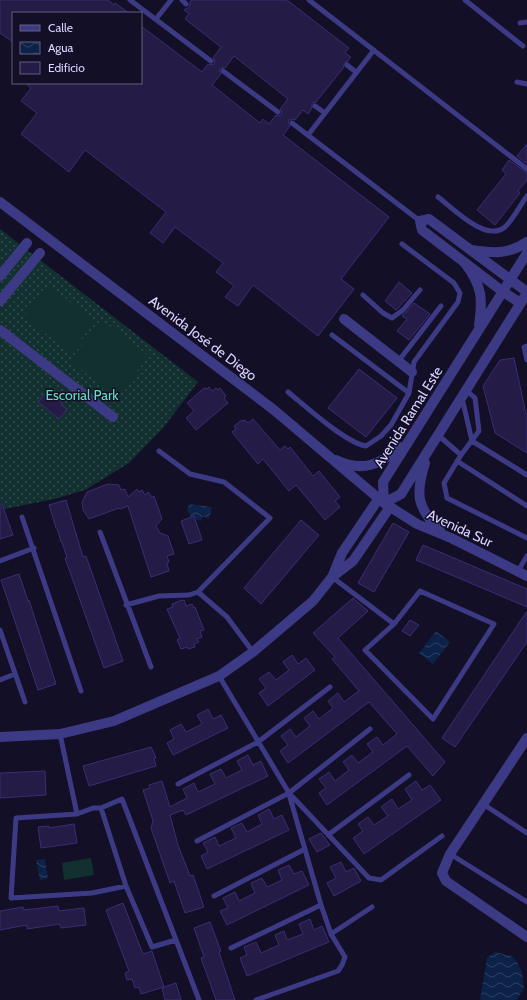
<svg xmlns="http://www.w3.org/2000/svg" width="527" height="1000" font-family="Cabin,sans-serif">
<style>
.grass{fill:url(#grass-dots)}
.garden{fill:#12302f}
.water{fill:url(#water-waves)}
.building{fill:#241b47;stroke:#3b2d73;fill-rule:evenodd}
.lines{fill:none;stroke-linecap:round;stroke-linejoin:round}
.service{stroke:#3d3a85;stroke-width:5}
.minor{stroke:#3d3a85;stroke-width:10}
.tertiary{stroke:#3d3a85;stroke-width:10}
.labels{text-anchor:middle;stroke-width:3;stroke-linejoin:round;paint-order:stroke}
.street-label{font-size:14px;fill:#d9d4ff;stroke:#130f26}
.park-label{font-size:14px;fill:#5fe0c0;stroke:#130f26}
</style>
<defs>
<pattern id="grass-dots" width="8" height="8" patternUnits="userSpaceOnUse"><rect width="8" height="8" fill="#12302f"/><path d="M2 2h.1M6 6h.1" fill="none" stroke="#344d4e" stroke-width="1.8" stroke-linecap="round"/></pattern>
<pattern id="water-waves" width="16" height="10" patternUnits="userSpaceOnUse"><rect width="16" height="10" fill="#0c2248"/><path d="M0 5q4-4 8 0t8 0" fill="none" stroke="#2f4163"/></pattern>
</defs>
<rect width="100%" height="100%" fill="#130f26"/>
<!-- grass -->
<path class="grass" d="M0 229 198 382 163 428 129 463 85 490 54 499 0 510Z"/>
<!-- garden -->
<path class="garden" d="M49 285 95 322 70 353 24 316Z
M102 320 149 356 117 397 70 361Z
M91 858 94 875 64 880 62 863Z"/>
<!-- water -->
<path class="water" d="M189 504 212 507 209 519 203 516 201 521 191 517 187 510Z
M436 631 450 642 433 664 419 653Z
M45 859 48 878 40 880 36 860Z
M495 952 512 956 517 962 522 972 524 988 517 1000H480L487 958Z"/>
<!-- building -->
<path class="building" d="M0 0H108L114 5 115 3 129 13H13V42L0 33Z
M191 0H287L349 48 345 53 351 57 348 61 344 63V67L316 102 312 103V108L308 114 303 110 295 120 292 119 289 120 288 123 290 126 283 135 389 217 341 279 354 289 318 336 253 285 238 306 225 297 234 286 216 272 223 263 175 227 163 243 150 233 166 212 85 150 69 172 21 134 37 113 21 101 31 88 25 83H141V26L202 72 208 64 211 65 214 64 215 61 213 58 221 47 185 19 189 14 184 10 189 7ZM234 56 288 99 280 109 282 112 281 115 278 116 276 115 269 124 263 119 260 123 212 85 221 74 219 71 220 68H225Z
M527 144V164L517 156Z
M509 160 527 173V180L518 191 520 193 495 225 477 210 506 174 502 170Z
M399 282 412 293 396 310 385 301Z
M414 303 430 314 409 340 397 331 407 319 402 316Z
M514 358 526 414 527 415V453L495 433 483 386 500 360Z
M359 369 397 398 366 437 328 408Z
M209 387 212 391 216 388 218 390 220 388 226 396 224 398 228 403 196 430 186 418 194 411 187 403 204 388H206L207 389Z
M46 393 50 396 52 394 62 403 61 405 67 409 59 419 38 402Z
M253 419 280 450 285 446 288 449 290 447 313 476 319 471 340 497 335 501 340 507 325 520 296 485 289 491 263 459 258 464 232 432 236 429 234 426 242 420 243 421 245 420 248 423Z
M108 484 119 485 121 490 125 489 128 497 137 489 139 492 142 490 145 495 148 492 152 497 154 496 162 519 156 526 160 533 168 536 174 554 167 556 169 562 167 563 169 571 151 577 128 506 120 509 119 508 89 519 83 510 82 502 87 492Z
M66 500 83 557 86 556 123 661 104 668 65 558H67L62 542H61L57 528H56L49 505Z
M0 504H2L13 535 0 539Z
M194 516 202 540 189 544 181 521Z
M301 520 319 535 261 604 244 588Z
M393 523 409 532 374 592 358 583Z
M423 545 527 589V607L416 560Z
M19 574 28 601 29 600 56 684 38 690 1 580Z
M353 598 368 611 338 638 445 762 433 776 407 746 327 805 319 793 326 788 319 779 329 772 335 781 349 770 343 762 352 755 358 763 373 752 367 744 377 737 383 745 397 734 369 702 288 763 280 751 288 745 281 736 290 729 296 737 310 726 304 718 313 711 319 719 333 708 328 701 338 693 344 702 359 691 332 659 335 657 313 633Z
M182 600V601L184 600 186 606 192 604 194 608 195 607 204 630 200 631 202 637 197 639 199 642 194 644 195 647 188 649 187 647 181 649 177 640 180 638 167 609 173 607 172 604Z
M527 611V642L455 747 442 738Z
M410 620 419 625 410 636 402 631Z
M292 655 298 664 306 658 315 670 268 706 259 693 266 688 259 679 269 672 276 680 289 670 283 662Z
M208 709 213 719 221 715 228 728 173 755 167 743 174 739 170 730 181 724 186 732 202 724 197 715Z
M151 747 156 758H154L156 766 89 786 83 766Z
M248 755 253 765 261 761 268 776 186 815 183 810 170 815 178 845 190 876 193 875 204 907 185 913 174 881 170 883 151 828 153 821 143 790 150 788 149 785 162 781 170 807 187 798 183 789 194 783 198 792 215 784 210 774 221 769 226 778 242 770 237 761Z
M45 771 46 795 0 798V773Z
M416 781 422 790 430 785 441 800 364 854 353 838 363 831 358 824 368 817 374 825 388 816 381 807 392 799 398 809 412 800 405 789Z
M269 809 274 819 282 815 289 830 207 869 201 856 208 852 203 843 215 837 219 846 236 838 231 828 242 823 247 832 262 824 258 815Z
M74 824 77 843 41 848 38 827 49 826V828Z
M321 833 330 845 317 852 309 839Z
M341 862 346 872 354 868 361 881 334 896 327 883 336 878 330 867Z
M289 865 294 874 302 871 309 885 227 925 220 911 228 908 223 898 235 892 239 901 255 893 251 883 262 878 267 887 282 880 278 870Z
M123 903 143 954 152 951 164 987 176 983 181 1000H165L162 988 164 987 141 994 139 987 135 988 132 979 127 980 125 973 129 971 106 910Z
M58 906 59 911 84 908 86 925 61 928 60 924 27 929V925L0 930V911L23 907 24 910Z
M310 919 314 930 322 926 329 942 247 976 240 958 247 955 244 947 256 942 261 953 279 945 275 935 284 931 287 940 303 934 299 924Z
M210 922 221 951 219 952 235 1000H216L201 958 204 957 194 928Z"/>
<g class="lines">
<!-- service -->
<path class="service" d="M130 0 211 61
M182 0 186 4
M309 0 527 169
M465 0 523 46
M156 19 171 0
M520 23 527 22
M347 65 356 72
M223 71 278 112
M517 82 527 84
M315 106 325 113
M292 123 420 221
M308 135 374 50
M438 197C453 208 486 243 505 227 512 221 521 204 527 196
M363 295 383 313 392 318 403 310 420 290
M332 335 409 393
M527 346 524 347 527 360
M402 361 400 359 441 306
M288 392C305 406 346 443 366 446L381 436 391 425 409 393 414 362 458 302 460 293 454 283 402 244
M462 398 472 441 527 475
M438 435 461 455 479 431 475 398 466 390
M159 451 190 474 224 482 270 518 198 592 227 617 253 652
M461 455 444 483 447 498 527 538
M457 461 527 506
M22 517 81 691
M100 532 151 667
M0 561 34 548
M518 571 527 556
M332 577 394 624 365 650 433 719 494 624 420 591 394 624
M126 605 159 596 189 595 198 592
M0 630 25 702
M219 676 289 793 369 878 381 880 442 836
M0 680 15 674
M60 734 77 814
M178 784 258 742 330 687
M483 804 527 833
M101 808 126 886 152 947 176 940
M328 835 409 775
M197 841 289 793 370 729
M450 854 527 902
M126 886 92 893 11 898 16 818 77 814 93 808H101L122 799 199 1000
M214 896 305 849
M331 934 372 907
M231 948 321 905
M256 1000 338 971 342 965 345 957 331 934 321 905 289 794"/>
<!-- minor -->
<path class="minor" d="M0 276 27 243
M0 301 40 253
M520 303 502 291 422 230 420 221 429 219 527 292
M344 319 412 372
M0 330 113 417
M527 738 450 854 442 873 446 881 527 937"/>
<!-- tertiary -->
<path class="tertiary" d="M0 202 274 410 384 503 417 524 451 538 527 576
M471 250C492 253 508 255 527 242
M465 263C482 286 483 298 479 325
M336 460C363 473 380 464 402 447
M425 463C415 495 417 507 440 531
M384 503 383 482 527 253
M384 503 401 494 527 293
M333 575 342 553 379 498
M0 737 60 734 114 721 219 676 253 652 313 601 332 577 353 561 390 507"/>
</g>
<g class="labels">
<!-- street labels -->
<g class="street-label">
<text transform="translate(203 338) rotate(37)" y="5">Avenida José de Diego</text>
<text transform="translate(408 417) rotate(-58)" y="5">Avenida Ramal Este</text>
<text transform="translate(460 528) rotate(25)" y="5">Avenida Sur</text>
</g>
<!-- park labels -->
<g class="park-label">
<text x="82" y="400">Escorial Park</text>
</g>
</g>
<!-- legend -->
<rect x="12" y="12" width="130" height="72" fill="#130f26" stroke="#625e7d"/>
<rect x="20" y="25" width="20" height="6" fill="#3d3a85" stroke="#625e7d"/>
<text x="48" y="32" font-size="12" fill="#d9d4ff">Calle</text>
<rect x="20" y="42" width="20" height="12" fill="url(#water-waves)" stroke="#625e7d"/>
<text x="48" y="52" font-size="12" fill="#d9d4ff">Agua</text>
<rect x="20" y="62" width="20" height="12" fill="#241b47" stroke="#625e7d"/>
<text x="48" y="72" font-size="12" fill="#d9d4ff">Edificio</text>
</svg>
